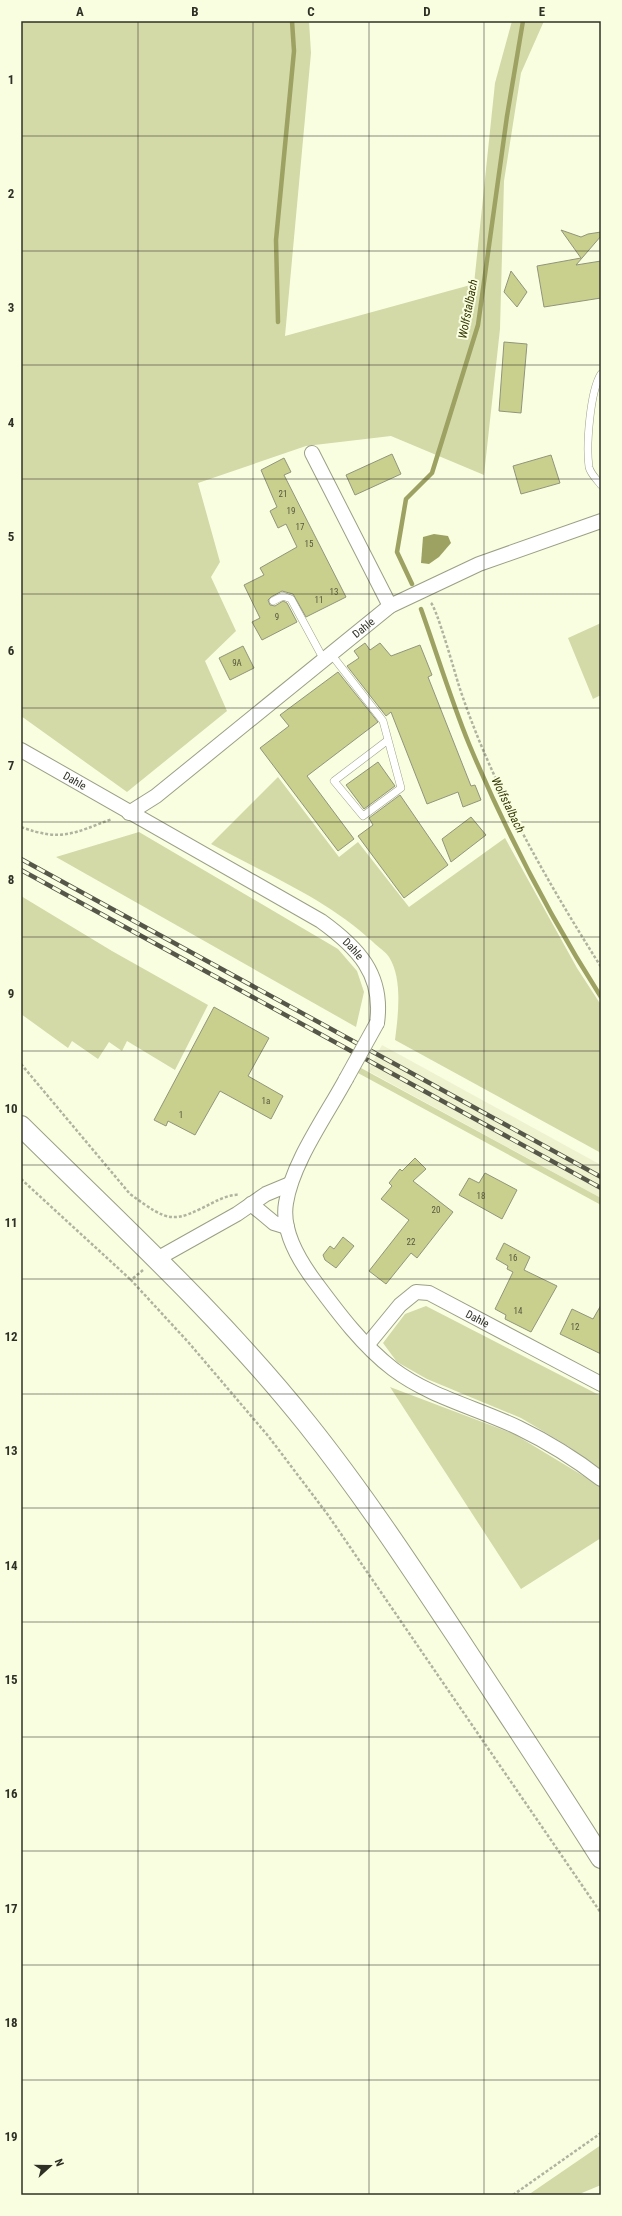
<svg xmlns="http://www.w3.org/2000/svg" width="622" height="2216" font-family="'Roboto Condensed',sans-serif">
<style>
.built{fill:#eef2cf}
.green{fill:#d4d9a8}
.water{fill:#9da263}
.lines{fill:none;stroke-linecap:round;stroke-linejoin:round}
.stream{stroke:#9da263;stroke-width:4.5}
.building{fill:#c9cf8d;stroke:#92957b}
.lane-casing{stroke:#9c9f85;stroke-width:8}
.street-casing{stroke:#9c9f85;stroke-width:16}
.secondary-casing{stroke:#9c9f85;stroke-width:22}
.path{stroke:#b0b39d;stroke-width:2.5;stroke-dasharray:3 2;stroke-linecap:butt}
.lane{stroke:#fff;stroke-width:7}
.street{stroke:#fff;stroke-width:14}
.secondary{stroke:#fff;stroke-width:20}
.rail-casing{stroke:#565749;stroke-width:4.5}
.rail{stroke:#fafee1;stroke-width:3;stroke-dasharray:9;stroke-linecap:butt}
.street-bridge-casing{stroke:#9c9f85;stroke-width:16;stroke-linecap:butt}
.street-bridge{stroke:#fff;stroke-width:14}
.grid{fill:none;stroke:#2f3025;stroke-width:1;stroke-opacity:0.55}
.labels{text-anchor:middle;stroke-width:4;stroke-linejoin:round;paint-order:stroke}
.number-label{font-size:9px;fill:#56583f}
.street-label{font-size:11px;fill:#2f3025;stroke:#fafee1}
.water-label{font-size:12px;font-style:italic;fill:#363904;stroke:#fafee1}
.neatline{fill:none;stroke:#2f3025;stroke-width:1.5}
.grid-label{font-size:13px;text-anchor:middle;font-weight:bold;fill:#2f3025}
</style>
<rect width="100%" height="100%" fill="#fafee1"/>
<!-- built -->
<path class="built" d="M382 1045 601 1165V1198L368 1071Z"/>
<!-- green -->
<path class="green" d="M21 21H309L311 53 285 336 474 284 495 83 512 21H544L521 73 504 181 500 329 484 475 391 436 306 446 198 483 220 562 211 577 236 631 205 661 227 711 127 792 21 716Z
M601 623V695L593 699 568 638Z
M278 777 339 857 358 842 409 907 505 838 577 968 601 1005V1153L395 1040C398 1016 403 979 389 957 386 952 378 947 373 942 327 899 266 874 211 844Z
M139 832 338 949 357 971 364 992 356 1027 56 857Z
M21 896 112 951 208 1005 175 1070 127 1041 122 1051 109 1042 98 1059 72 1041 68 1048 21 1014Z
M361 1068 601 1198V1205L358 1073Z
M426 1306 601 1396V1472L568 1446 521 1418 427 1379 397 1362 383 1343 405 1314Z
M390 1387 514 1434 600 1486 601 1538 521 1589Z
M601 2145V2185L577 2195H528Z"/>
<!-- water -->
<path class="water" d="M434 534 448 536 451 543 439 557 429 564 421 563 423 537Z"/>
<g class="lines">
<!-- stream -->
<path class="stream" d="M278 322 276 240 294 51 292 21
M412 584 397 552 406 499 432 473 478 325 507 116 523 21
M421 609C437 654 451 700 469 744 506 832 550 917 601 997"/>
</g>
<!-- building -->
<path class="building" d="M561 230 581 237 588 234 601 232V236L576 265 601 261V298L544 307 537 266 581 258Z
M511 271 527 292 517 307 504 292Z
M504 342 527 344 521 413 499 411Z
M392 454 401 474 355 495 346 475Z
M551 455 560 483 521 494 513 466Z
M284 458 291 472 284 475 346 597 306 617 293 594 282 591 271 597 268 600 270 605 275 606 283 601 287 603 297 622 262 640 252 622 260 618 244 585 264 575 260 568 297 547 286 524 278 528 270 511 277 507 261 470Z
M365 643 370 650 380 643 391 656 420 645 432 675 428 677 471 786 475 785 481 800 463 807 458 792 427 804 391 712 386 716 347 666 359 658 354 651Z
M243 646 254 668 230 680 219 658Z
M338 672 378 722 307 776 354 839 338 851 260 748 289 726 280 715Z
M378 762 395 786 364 809 346 785Z
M400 795 448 865 404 898 358 836 373 825 369 818Z
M471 817 486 835 451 862 442 839Z
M214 1007 269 1038 248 1076 283 1096 271 1119 220 1091 195 1135 168 1121 166 1126 154 1120Z
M415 1158 426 1169 413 1181 453 1212 417 1258 411 1253 386 1284 369 1271 409 1220 381 1199 392 1186 389 1183 400 1169 402 1171Z
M485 1173 517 1190 502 1219 459 1195 469 1178 479 1183Z
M343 1237 354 1246 336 1268 325 1260 323 1255 330 1246 334 1249Z
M504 1243 530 1257 524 1270 557 1286 531 1332 505 1319 506 1315 495 1309 513 1272 507 1269 508 1266 496 1259Z
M601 1305V1354L560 1334 572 1309 593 1319Z"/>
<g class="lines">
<defs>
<path id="lane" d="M601 374C590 391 586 446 589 467 590 473 597 480 601 485
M273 601 283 596 291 599 324 660
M331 654 383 721 401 788 363 816 334 781 388 740"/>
<g id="street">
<path d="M312 453 390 606"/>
<path id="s1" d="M21 750 321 921C357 947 384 974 377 1023"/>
<path id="s2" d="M129 813 156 796 390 606 479 564 601 521"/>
<path d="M346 1079C326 1116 292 1163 286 1203 281 1232 300 1262 316 1283 339 1314 363 1346 393 1369 430 1397 478 1408 519 1428 550 1443 574 1458 601 1479"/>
<path d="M251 1204 274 1223 287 1227"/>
<path d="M155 1260 237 1214 266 1194 290 1184"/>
<path id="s3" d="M368 1344 400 1305 416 1292 429 1293 601 1384"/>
</g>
<path id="secondary" d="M21 1126C119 1223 222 1317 308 1425 363 1494 411 1567 460 1641 507 1713 555 1785 601 1858"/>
</defs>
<!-- lane casing -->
<use href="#lane" class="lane-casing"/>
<!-- street casing -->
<use href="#street" class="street-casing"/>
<!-- secondary casing -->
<use href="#secondary" class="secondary-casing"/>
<!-- path -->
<path class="path" d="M431 603C437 609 455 673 459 686 492 786 545 878 601 967
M21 827C62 842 74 833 112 819
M21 1064 130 1194C170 1223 172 1224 216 1201 223 1198 232 1194 239 1195
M21 1179 131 1280
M143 1270 131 1280 189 1343 269 1437 328 1515 601 1913
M513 2195 601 2133"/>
<!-- lane -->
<use href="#lane" class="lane"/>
<!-- street -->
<use href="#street" class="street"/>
<!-- secondary -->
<use href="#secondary" class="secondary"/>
<defs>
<path id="rail" d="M21 859 601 1177
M21 870 601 1188"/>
</defs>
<!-- rail casing -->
<use href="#rail" class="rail-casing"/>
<!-- rail -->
<use href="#rail" class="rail"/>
<defs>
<path id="street-bridge" d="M346 1079 377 1023"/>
</defs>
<!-- street-bridge casing -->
<use href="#street-bridge" class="street-bridge-casing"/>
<!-- street-bridge -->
<use href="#street-bridge" class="street-bridge"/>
</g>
<!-- grid -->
<path class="grid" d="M138 21V2195M253 21V2195M369 21V2195M484 21V2195M21 136H601M21 251H601M21 365H601M21 479H601M21 594H601M21 708H601M21 822H601M21 937H601M21 1051H601M21 1165H601M21 1279H601M21 1394H601M21 1508H601M21 1622H601M21 1737H601M21 1851H601M21 1965H601M21 2080H601"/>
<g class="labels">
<!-- number labels -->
<g class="number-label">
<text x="283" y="497">21</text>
<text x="291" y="514">19</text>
<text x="300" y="530">17</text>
<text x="309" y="547">15</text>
<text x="334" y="595">13</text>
<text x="319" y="603">11</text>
<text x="277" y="620">9</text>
<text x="237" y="666">9A</text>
<text x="266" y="1104">1a</text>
<text x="181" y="1118">1</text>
<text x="481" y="1199">18</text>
<text x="436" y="1213">20</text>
<text x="411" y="1245">22</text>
<text x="513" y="1261">16</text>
<text x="518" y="1314">14</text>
<text x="575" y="1330">12</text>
</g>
<!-- street labels -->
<g class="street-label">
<text dy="4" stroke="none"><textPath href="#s2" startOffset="299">Dahle</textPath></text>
<text dy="4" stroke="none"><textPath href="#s1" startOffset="62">Dahle</textPath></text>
<text dy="4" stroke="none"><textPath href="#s1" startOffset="388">Dahle</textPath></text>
<text dy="4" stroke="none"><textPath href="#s3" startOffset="139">Dahle</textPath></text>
</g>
<!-- water labels -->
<g class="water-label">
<text transform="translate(468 309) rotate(-79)" y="4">Wolfstalbach</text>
<text transform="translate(508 805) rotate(64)" y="4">Wolfstalbach</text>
</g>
</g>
<!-- border -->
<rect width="622" height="2216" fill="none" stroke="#fafee1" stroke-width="44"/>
<!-- north arrow -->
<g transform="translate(50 2166) rotate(69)" stroke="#fafee1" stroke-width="3" paint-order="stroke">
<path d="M0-3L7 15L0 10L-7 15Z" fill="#2f3025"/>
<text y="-6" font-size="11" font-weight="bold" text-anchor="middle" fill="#2f3025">N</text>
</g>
<rect x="22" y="22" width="578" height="2172" class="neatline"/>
<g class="grid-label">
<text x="80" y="16">A</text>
<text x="195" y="16">B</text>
<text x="311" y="16">C</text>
<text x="427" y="16">D</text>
<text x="542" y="16">E</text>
<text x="11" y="84">1</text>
<text x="11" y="198">2</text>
<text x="11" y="312">3</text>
<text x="11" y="427">4</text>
<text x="11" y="541">5</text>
<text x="11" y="655">6</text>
<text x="11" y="770">7</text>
<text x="11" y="884">8</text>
<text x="11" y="998">9</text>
<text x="11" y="1113">10</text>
<text x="11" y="1227">11</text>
<text x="11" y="1341">12</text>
<text x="11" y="1455">13</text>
<text x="11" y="1570">14</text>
<text x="11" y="1684">15</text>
<text x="11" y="1798">16</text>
<text x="11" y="1913">17</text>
<text x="11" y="2027">18</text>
<text x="11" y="2141">19</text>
</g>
</svg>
